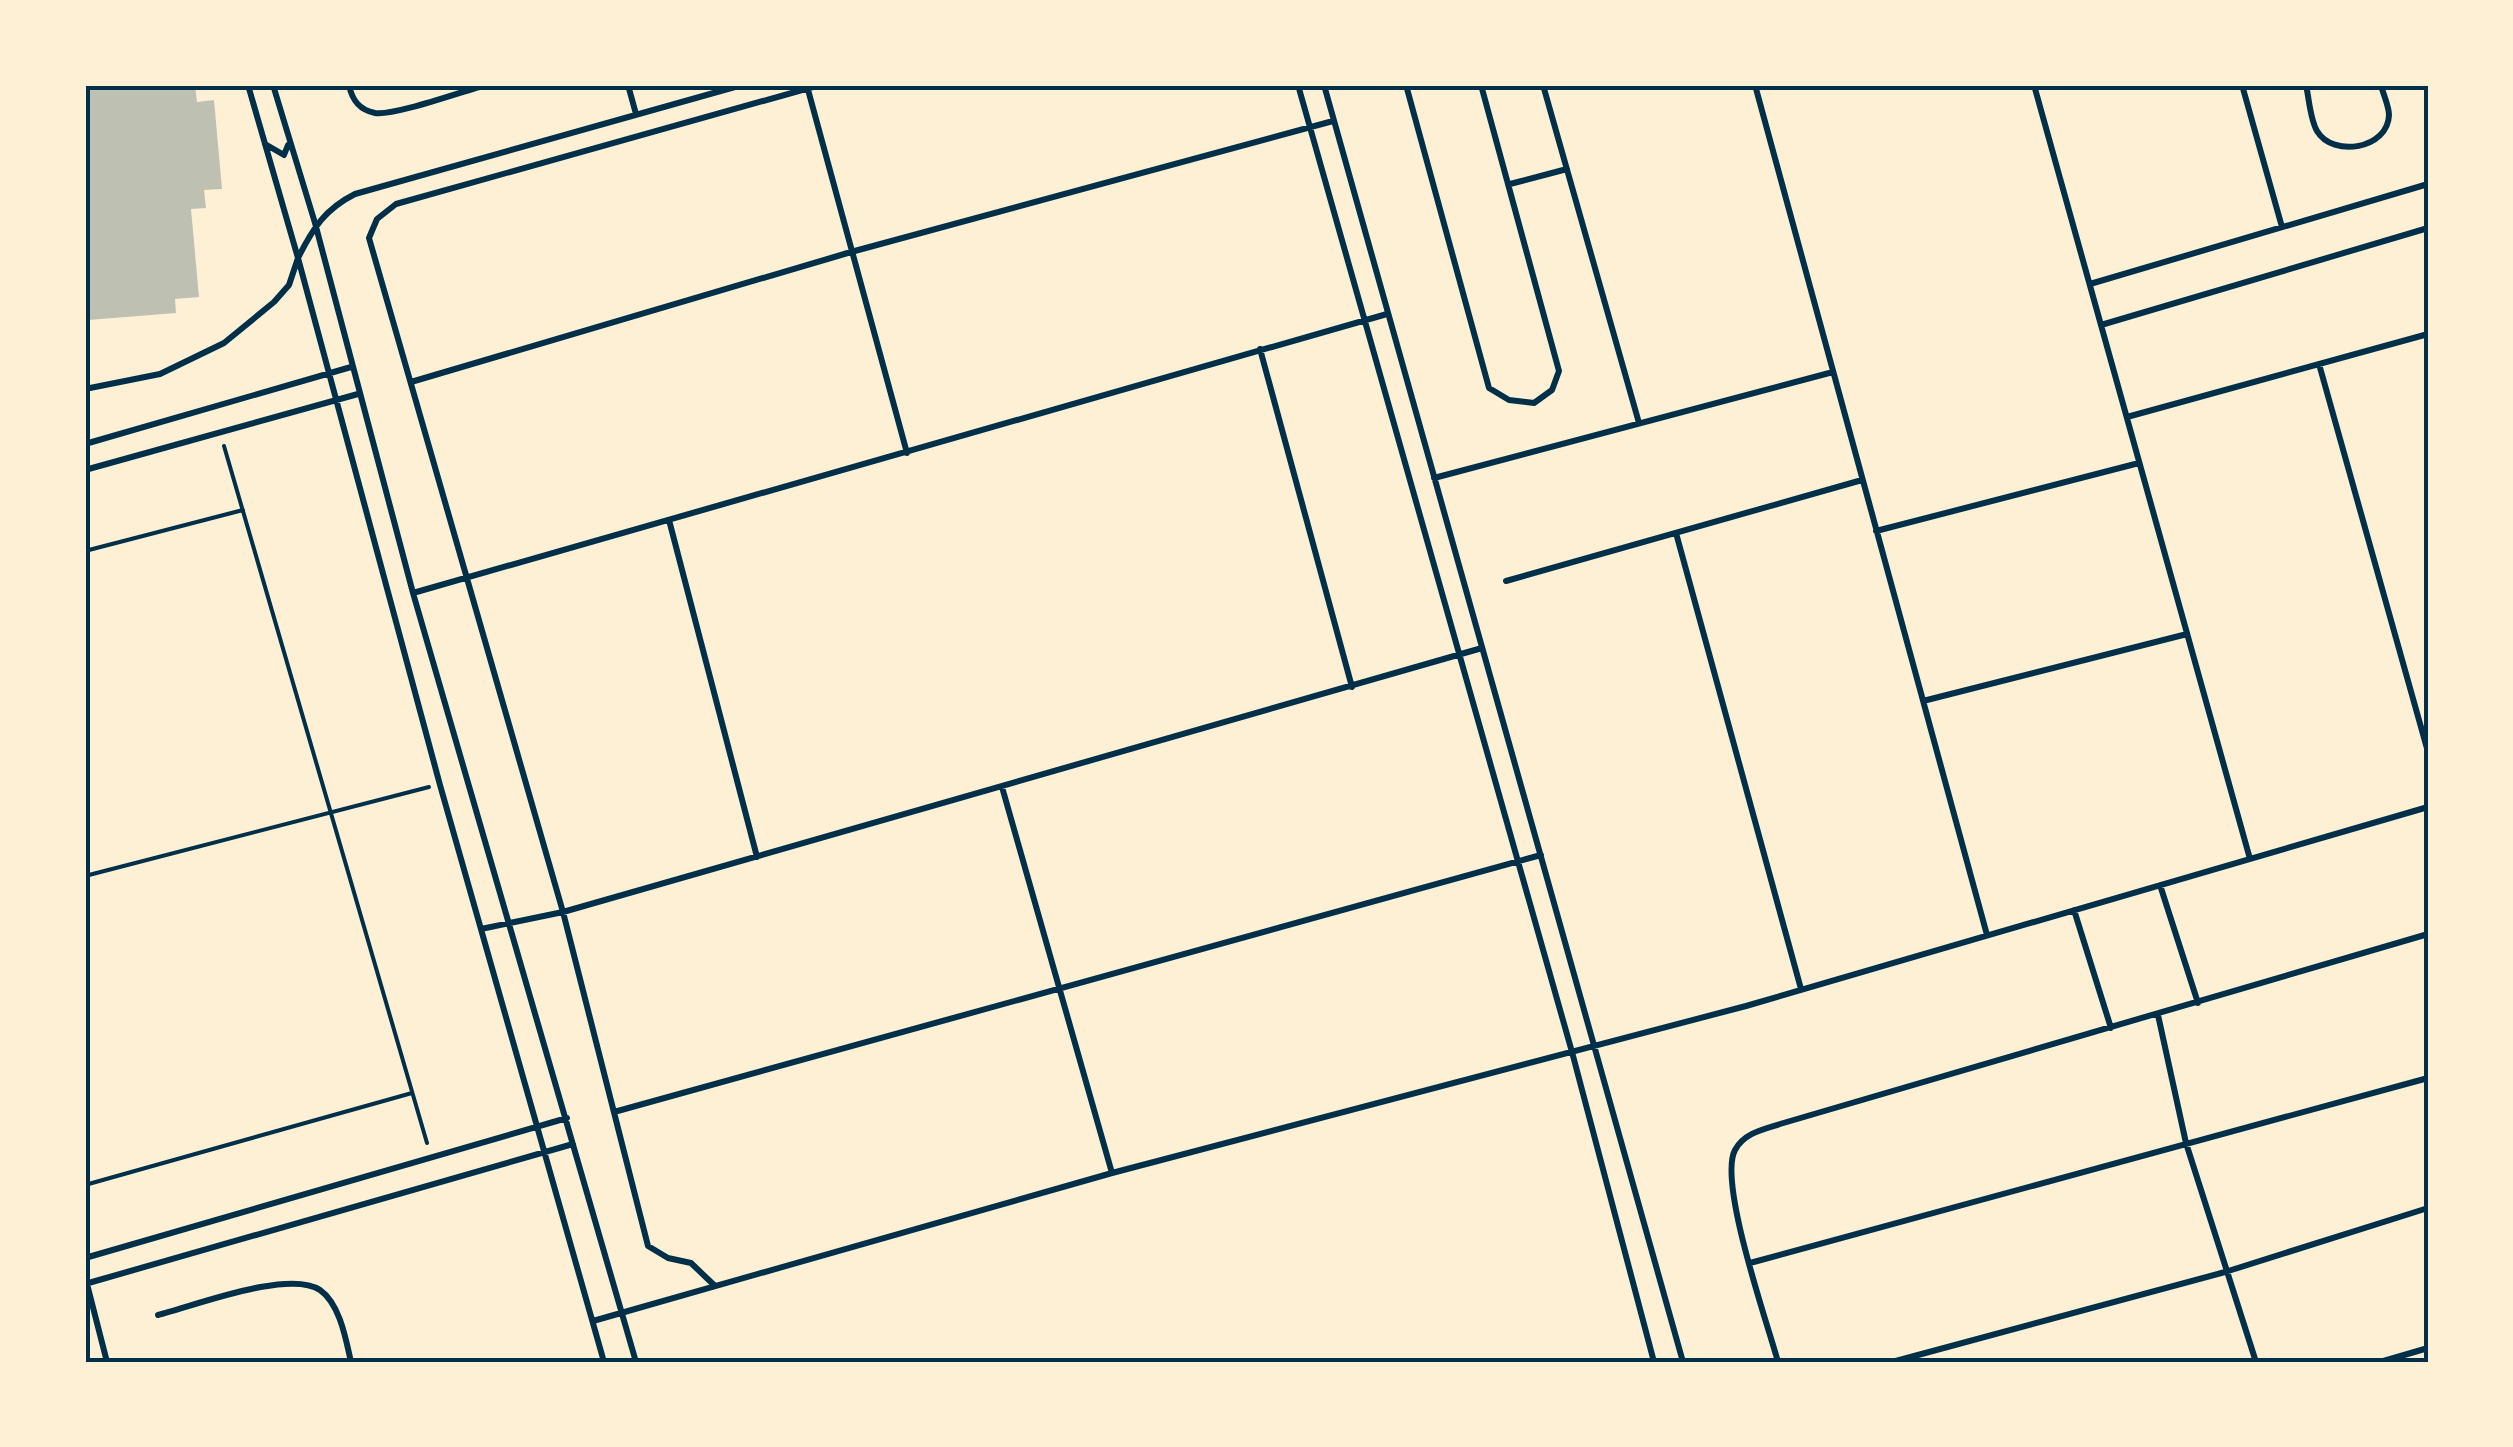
<svg xmlns="http://www.w3.org/2000/svg" width="2513" height="1447" font-family="Jost,sans-serif">
<style>
.building{fill:#bec0b2}
.lines{fill:none;stroke-linecap:round;stroke-linejoin:round}
.path{stroke:#003049;stroke-width:4}
.service{stroke:#003049;stroke-width:6}
.neatline{fill:none;stroke:#003049;stroke-width:4}
</style>
<rect width="100%" height="100%" fill="#fdf0d5"/>
<!-- building -->
<path class="building" d="M85 85H195L197 102 214 100 222 189 204 190 206 208 191 209 199 297 175 299 176 313 88 320 85 284Z"/>
<g class="lines">
<!-- path -->
<path class="path" d="M224 446 427 1143
M85 551 243 510
M85 876 429 787
M85 1185 412 1093"/>
<!-- service -->
<path class="service" d="M273 85 315 223 413 593 636 1362
M349 85C352 100 359 110 375 113 394 116 463 91 486 85
M628 85 636 114
M1298 85 1572 1052 1654 1362
M1324 85 1683 1362
M1406 85 1489 388 1509 400 1534 403 1552 390 1559 371 1481 85
M1543 85 1639 423
M1755 85 1987 935
M2034 85 2250 859
M2242 85 2282 227
M2306 85C2309 98 2310 119 2317 131 2333 158 2388 149 2389 115 2389 106 2383 94 2381 85
M807 86 907 453
M265 144 284 155 288 145
M1510 184 1567 169
M2090 284 2428 184
M2101 325 2428 228
M1260 349 1352 687
M2319 364 2428 752
M411 382 851 252 1333 121
M85 389 160 374 224 343 274 302 289 285 298 258 248 85
M2127 417 2428 334
M85 444 351 367
M85 470 358 394
M1434 478 1833 372
M669 520 757 857
M1876 531 2139 463
M1676 533 1801 989
M1506 581 1862 480
M413 593 1387 314
M1923 701 2187 634
M1002 787 1112 1173
M2160 885 2198 1003
M2074 910 2111 1028
M481 929 563 912 1482 648
M2158 1015 2186 1143 2256 1362
M614 1112 1541 855
M85 1258 567 1118
M1750 1263 2428 1078
M85 1284 573 1144
M87 1284 107 1362
M714 1285 691 1263 668 1258 648 1246 563 912 369 238 377 219 396 204 820 85
M158 1315C194 1306 289 1269 320 1290 340 1304 346 1340 351 1362
M593 1321 1112 1173 1746 1006 2428 807
M604 1362 440 785 298 258C313 228 325 209 355 194L742 85
M1778 1362C1767 1322 1718 1182 1735 1150 1744 1133 1764 1129 1780 1124L2428 934
M1892 1362 2225 1272 2428 1208
M2380 1362 2428 1348"/>
</g>
<!-- border -->
<rect width="2513" height="1447" fill="none" stroke="#fdf0d5" stroke-width="175"/>
<rect x="88" y="88" width="2338" height="1272" class="neatline"/>
</svg>
